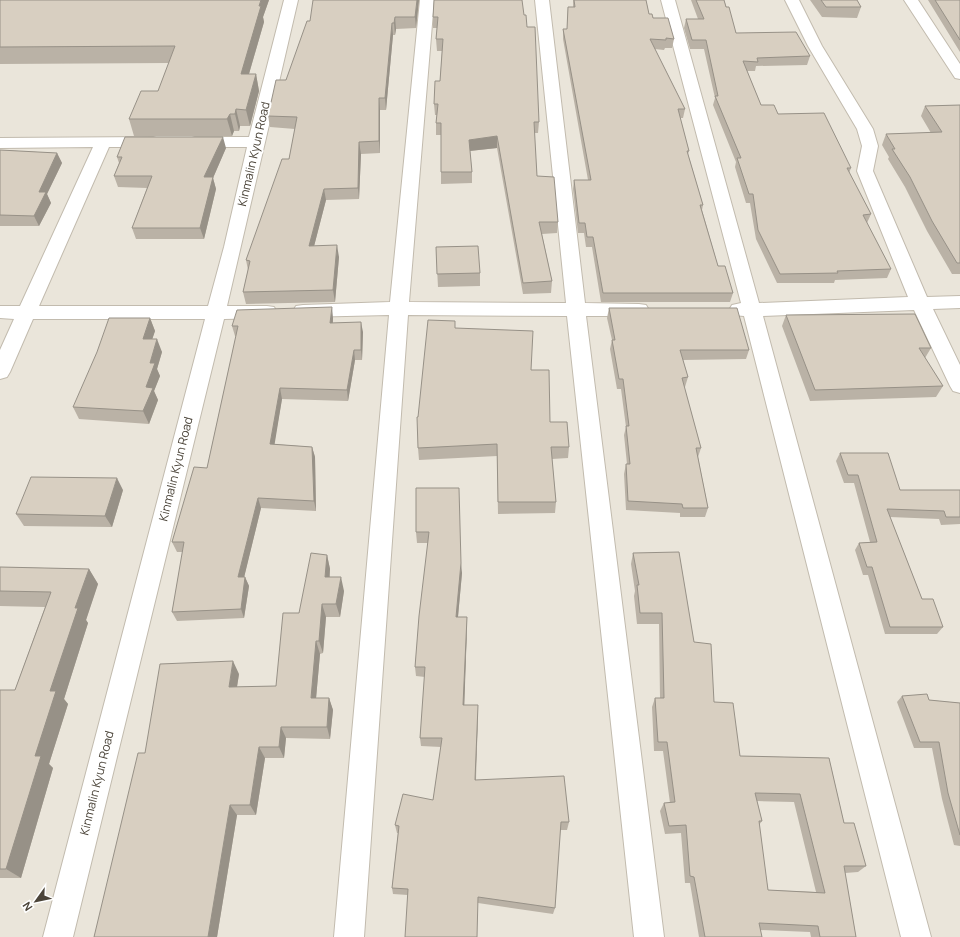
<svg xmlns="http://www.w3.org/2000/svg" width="960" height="937" font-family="Manrope,sans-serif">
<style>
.residential{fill:#eae5da}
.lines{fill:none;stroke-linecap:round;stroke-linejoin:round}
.minor-casing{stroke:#c2bbae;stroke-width:2}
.minor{fill:#fff;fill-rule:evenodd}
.wall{fill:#bab2a6;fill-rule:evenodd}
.shaded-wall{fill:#979187}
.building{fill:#d8cfc1;stroke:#979187;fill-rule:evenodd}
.labels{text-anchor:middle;stroke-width:4;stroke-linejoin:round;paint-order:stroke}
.street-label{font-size:12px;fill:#4b4439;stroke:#fff}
</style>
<rect width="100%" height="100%" fill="#f6f3ec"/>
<!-- residential -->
<path class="residential" d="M0 0H960V937H0Z"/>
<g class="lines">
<defs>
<path id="minor" d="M284 0H298L227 306H267L274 307 277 312 274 317 267 318 224 319 73 937H43L205 319H33L10 372 7 377 0 379V350L14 319 0 318V306H20L93 147 0 148V138L153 137 159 139 161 142 159 145 153 147H109L39 306H208L224 247 247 147H195L189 145 187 142 189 139 195 137H249Z
M420 0H434L409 302 566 303 535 0H549L585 303 639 304 646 305 649 310 646 315 639 316H586L664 937H634L567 316 408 315 364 937H334L389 315 303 317 296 316 293 311 296 306 303 305 390 302Z
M661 0H675L759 303 908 297 857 171 862 146 857 129 808 46 785 0H799L822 46 873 129 878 146 873 171 927 297 960 296V308L933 309 960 365V393L953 391 950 386 914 310 763 316 931 937H901L744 316 732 315 729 310 732 305 741 303Z
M904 0H918L960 64V79L955 78Z"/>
</defs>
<!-- minor casing -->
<use href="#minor" class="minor-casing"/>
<!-- minor -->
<use href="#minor" class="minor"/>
</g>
<!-- wall -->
<path class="wall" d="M0 0H269L263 17 264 22 249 74H256L259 91 250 126H240L239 131H234L232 136H134L129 119 158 91 169 63 0 64Z
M419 0 416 28 396 29 395 35H393L386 110H380V153L361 154 359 199 326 200 314 246 339 257 335 302 246 304 243 292 248 270 246 260 289 159 295 129 270 127 268 116 286 80 310 21Z
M573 0H646L649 14 674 39 672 48H665L664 50 655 49 685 109 683 118H680L689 151 688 154 703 205 702 210 718 266 733 293 730 302H601L592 247H586L584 233H578L573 189 574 180H588L563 39V29H567L568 7H573Z
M691 0H724L736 33 810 56 807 65 756 66 755 71H747L761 105 778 114 851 168 849 173 871 214 867 223 891 269 887 278 835 280 834 283H777L756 239 750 203H746L735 167 736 162 713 105 715 98 704 49H690L684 28 686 19H698Z
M810 0H857L861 7 857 18 822 17Z
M928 0H960V52Z
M524 15 539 122 538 133H534L537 176 558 222 557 233 542 234 552 281 551 293 523 294 497 148 470 151 472 172V183L441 184V135H436V123L437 115H435L434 104 440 81 442 51H437L436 39 437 28H433V17Z
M960 105V274H952L927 231 905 187 888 159 889 157 882 145 886 134 931 133 921 116 925 106Z
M226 148 213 178 216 189 204 239H136L132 228 147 188 118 187 114 176 119 163 117 157Z
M0 150 57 153 62 163 47 194 51 203 39 226H0Z
M436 247 480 273V286L438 287Z
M609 308 749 350 746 359 683 360 688 377 685 387H684L701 448 698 457 708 508 705 517H680V513L626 510 624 474 626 464H627L624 435 626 427 621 389H617L610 349 612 340 607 318Z
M786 315 931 348 925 358 943 386 936 397 810 401 782 326Z
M150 318 155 331 152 339 162 352 157 369 160 376 154 391 158 400 149 424 79 419 73 407Z
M333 318V323L363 332 362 360H355L348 401 282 399 274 444 312 447 315 457 316 511 261 508 244 577H245L249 586 244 618 177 621 172 612 183 552H177L172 542 207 468 236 336H235L232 326Z
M455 328 531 370 550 422 569 447 568 458 552 459 556 502 555 513 498 514 497 456 419 460 418 448V417Z
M840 453 900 490H960V524L941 525 939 519 890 517 922 599 943 627 937 634H885L868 575H863L855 550 859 543 870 542 854 483H844L836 461Z
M416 488 462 573 458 617H467V627L464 705 478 714 476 780 569 822 567 830H560L555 908 553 914 478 903 408 895 393 894 392 888 398 833H397L395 825 433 800 441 747 421 746 420 738 425 677 416 676 415 667 428 543H417L416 532Z
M123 490 112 527 24 526 16 514Z
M633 553 694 642 714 702 740 756 829 758 844 823 866 866 858 872 845 873 856 937H811L810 932 760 930 762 937H699L690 883H685L681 833 665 834 660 811 664 803H670L663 751H654L652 707 655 698H660L659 624H637L634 596 635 591 631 564ZM757 801 794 802 816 892 768 890 759 825 762 821Z
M327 555 330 569V577L344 591 340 617H326L323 653 320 654 316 698H329L333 710 330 739 286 738 284 758H265L256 815H237L217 937H94L145 753 239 674 237 687 276 686 299 613Z
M0 567 89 569 98 584 86 620 88 623 64 699 68 704 49 764 53 768 21 878H0V690H15L45 607 0 606Z
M902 696 929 700 960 703V846L954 845 942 799 932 748H914L897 702Z"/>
<!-- shaded-wall -->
<path class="shaded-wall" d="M261 0H269L263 17 264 22 244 91 241 74Z
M417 0H419L416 28 415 17Z
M395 17 396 29 395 35 394 23Z
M392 23 393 35 386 110 385 98Z
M256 74 259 91 250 126 246 110Z
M379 98 380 110V153L379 141Z
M236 109 240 126 239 131 235 114Z
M230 114 234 131 232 136 227 119Z
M497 136V148L469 151V140Z
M223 137 226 148 213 178 216 189 204 239 200 228 204 177Z
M359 142 361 154 359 199 358 188Z
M57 153 62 163 47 194 51 203 39 226 34 216 39 192Z
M324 189 326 200 311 258 309 246Z
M337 245 339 257 335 302 333 290Z
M332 307 333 318 332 334 330 323Z
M150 318 155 331 148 352 143 339Z
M361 322 363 332 362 360 361 350Z
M157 339 162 352 157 369 160 376 154 391 158 400 149 424 143 411 146 387 150 363Z
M354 350 355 360 348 401 347 390Z
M280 388 282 399 273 454 270 444Z
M312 447 315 457 316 511 314 501Z
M117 478 123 490 112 527 105 516Z
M258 498 261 508 242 586 238 577Z
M327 555 330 569 328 590 325 577Z
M461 563 462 573 457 627 456 617Z
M89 569 98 584 86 620 88 623 64 699 68 704 49 764 53 768 21 878 6 869 35 756 50 691 75 608Z
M245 577 249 586 244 618 241 609Z
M341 577 344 591 340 617 336 604Z
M322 604 326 617 323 653 319 641Z
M467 617V627L464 714 463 705Z
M316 641 320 654 315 710 311 698Z
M233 661 239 674 235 699 229 687Z
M329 698 333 710 330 739 327 727Z
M478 705V714L475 788V780Z
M281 727 286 738 284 758 279 747Z
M259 747 265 758 256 815 250 805Z
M230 805 237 815 217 937H208Z"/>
<!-- building -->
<path class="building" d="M0 0H261L259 6H261L241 74H256L246 110 236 109 235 114H230L227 119H129L141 91H158L175 46 0 47Z
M313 0H417L415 17H395L394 23H392L385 98H379V141L359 142 358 188 324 189 309 246 337 245 333 290 243 292 250 261 246 260 282 159H289L297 117 268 116 276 80H286L307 21H310Z
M434 0H522L524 15H526L527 27H535L539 122H534L537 176 554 177 558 222H539L552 281 523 283 497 136 469 140 472 172H441V123H436L438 104H434L435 81H440L443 39H436L438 17H433Z
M574 0H646L649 14H652L653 18H668L674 39 666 38V40L650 39 685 109H678L689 151H687L703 205H700L718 266H725L733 293H603L593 237H587L585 223H579L574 180H591L563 29H567L568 7H575Z
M696 0H724L726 7H729L736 33 796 32 810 56 757 58 758 62 743 61 761 105H774L778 114 824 113 851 168H847L871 214 863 215 891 269 837 271 838 273 780 274 758 230 753 194H749L737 158H741L715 96H718L706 40H692L686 19H704Z
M821 0H857L861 7H826Z
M935 0H960V40Z
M960 105V263H957L932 221 910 177 892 149H895L886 134 942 132 925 106Z
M125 137H223L204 177H213L200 228H132L152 176H114L122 157H117Z
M0 150 57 153 39 192H46L34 216 0 215Z
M478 246 480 273 437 274 436 247Z
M332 307 330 323 361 322V350H354L347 390 280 388 270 444 312 447 314 501 258 498 238 577H245L241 609 172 612 184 542H172L194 467 207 468 238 326H232L237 310Z
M609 308H737L749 350H680L688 377 682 378 701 448H696L708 508H683L682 504 628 501 626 464H630L626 426H629L623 379H619L612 340H615Z
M915 314 931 348H919L943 386 815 390 786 315Z
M109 318H150L143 339H157L150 363H155L146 387 153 388 143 411 73 407 97 352Z
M428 320 455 321V328L533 331 531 370H549L550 422H567L569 447H551L556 502H498L497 444 418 448 417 417H418Z
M840 453H888L900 490H960V517H946L944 511 887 509 922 599H933L943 627H890L872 567H867L859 543 877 542 858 475H848Z
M31 477 117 478 105 516 16 514Z
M416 488H459L461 563 456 617H467L463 705H478L475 780 564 776 569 822H561L555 908 478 897 477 937H405L408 889 392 888 399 826 395 825 403 794 433 800 442 738H420L425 667H415L419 616 429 532H416Z
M679 552 694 642 711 644 714 702 733 703 740 756 829 758 844 823H854L866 866H844L856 937H820L818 926 759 923 762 937H705L694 877 690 876 686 825 669 826 664 803 675 802 667 742H658L655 698H664L662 613H640L637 585H639L633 553ZM755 793 800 794 825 893 768 890 759 821H762Z
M311 553 327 555 325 577H341L336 604H322L319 641H316L311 698H329L327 727H281L279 747H259L250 805H230L208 937H94L138 753H145L160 664 233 661 229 687 276 686 283 613H299Z
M0 567 89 569 75 608H78L50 691H56L35 756H41L6 869H0V690H15L51 592 0 591Z
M927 694 929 700 960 703V835L948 793 939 742H920L902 696Z"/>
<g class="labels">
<!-- street labels -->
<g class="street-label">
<text transform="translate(254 154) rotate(-77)" y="4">Kinmalin Kyun Road</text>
<text transform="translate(176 469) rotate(-76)" y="4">Kinmalin Kyun Road</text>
<text transform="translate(97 783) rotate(-76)" y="4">Kinmalin Kyun Road</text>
</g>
</g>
<!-- north arrow -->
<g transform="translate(36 901) rotate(237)" stroke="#ffffff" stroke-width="3" paint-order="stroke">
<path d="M0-3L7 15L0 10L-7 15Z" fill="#4b4439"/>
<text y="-6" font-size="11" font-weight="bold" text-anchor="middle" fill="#4b4439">N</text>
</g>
</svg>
